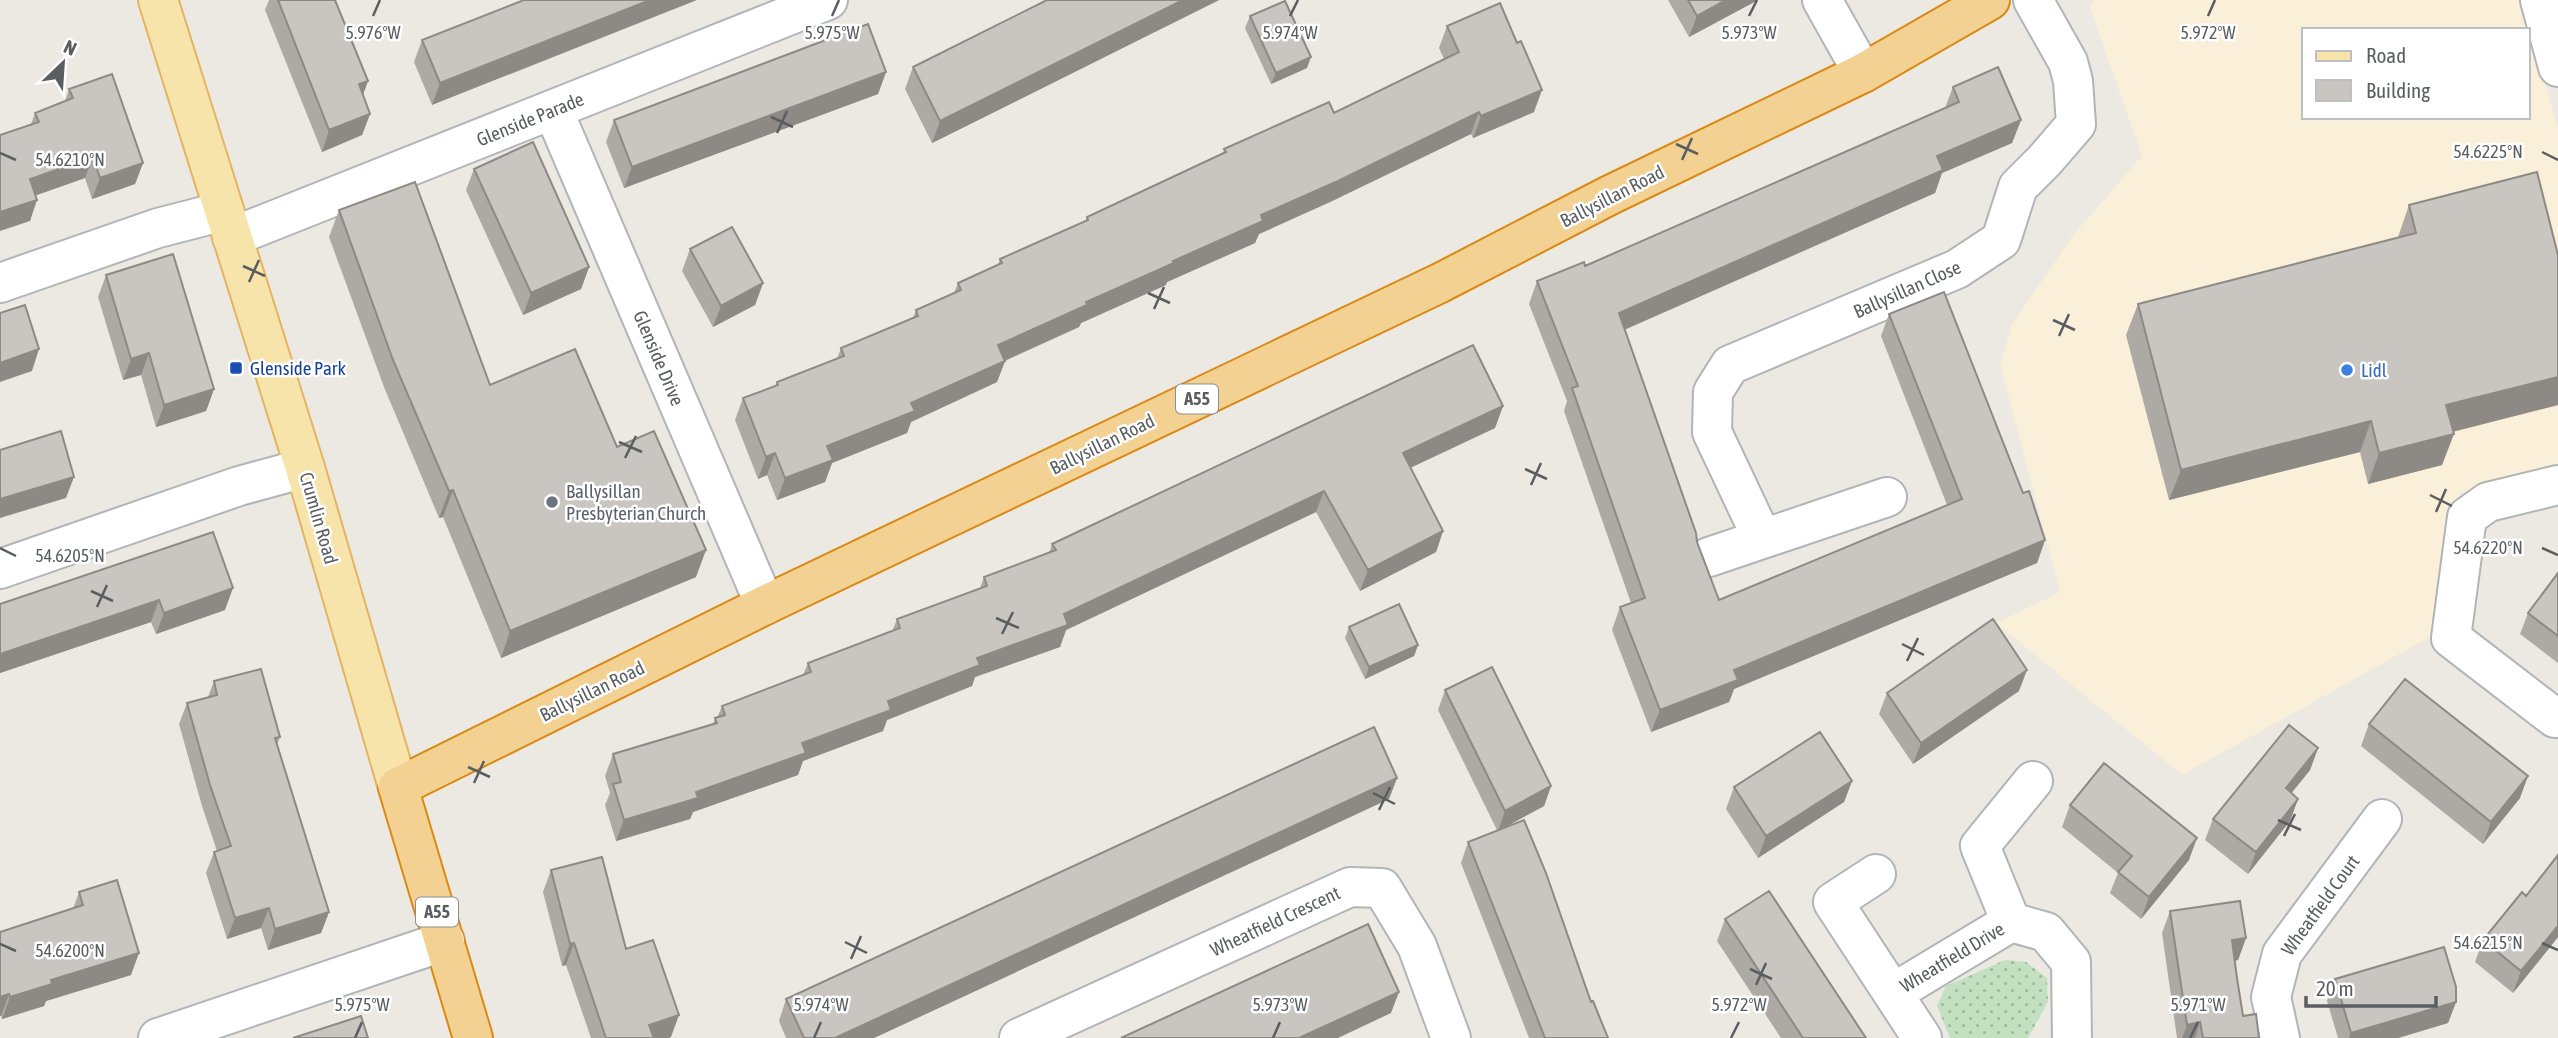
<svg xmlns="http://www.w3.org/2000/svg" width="2558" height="1038" font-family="'Asap Condensed',sans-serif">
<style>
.commercial{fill:#faefd8;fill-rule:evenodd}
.grass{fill:url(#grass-dots)}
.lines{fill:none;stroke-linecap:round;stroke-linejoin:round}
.street-casing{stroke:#b2b5b8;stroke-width:42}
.primary-casing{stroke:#e4b463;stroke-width:42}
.highway-casing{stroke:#da8a14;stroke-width:42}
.street{stroke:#fff;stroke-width:38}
.primary{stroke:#f7e4ab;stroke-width:38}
.highway{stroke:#f3d192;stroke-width:38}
.wall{fill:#ada9a5}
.shaded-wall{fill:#8d8a86}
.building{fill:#c9c5c0;stroke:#8d8a86;stroke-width:2}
.ticks{fill:none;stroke:#5a5e61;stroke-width:2.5}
.transit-dot{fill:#1a4fb4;stroke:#fff;stroke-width:2.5}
.shop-dot{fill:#3f7fe0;stroke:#fff;stroke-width:2.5}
.worship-dot{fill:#6b7280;stroke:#fff;stroke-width:2.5}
.labels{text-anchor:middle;stroke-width:5;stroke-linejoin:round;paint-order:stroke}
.shield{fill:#fff;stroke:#8c8e90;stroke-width:2}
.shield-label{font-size:18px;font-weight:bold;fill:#5a5e61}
.street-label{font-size:19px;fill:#5a5e61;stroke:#fff}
.transit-label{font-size:19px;fill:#164399;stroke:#fff;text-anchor:start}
.shop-label{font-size:19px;fill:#366cbe;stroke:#fff;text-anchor:start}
.worship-label{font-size:19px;fill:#5b616d;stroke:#fff;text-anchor:start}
.ticks-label{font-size:18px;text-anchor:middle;fill:#5a5e61;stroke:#fff;stroke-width:5;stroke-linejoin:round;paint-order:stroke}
</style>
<defs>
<pattern id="grass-dots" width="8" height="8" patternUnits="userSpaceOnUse" patternTransform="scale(1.75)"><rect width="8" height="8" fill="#c3e1c0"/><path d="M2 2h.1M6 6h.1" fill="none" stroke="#a1ba9f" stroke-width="1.8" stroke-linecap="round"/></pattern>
</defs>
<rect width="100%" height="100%" fill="#ece9e2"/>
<!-- commercial -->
<path class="commercial" d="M2095 0H2521L2558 128V469L2459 493 2448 627 2182 775 1996 623 2060 592 2000 364 2012 325 2073 235 2142 156 2090 7ZM2304 30H2528V117H2304Z"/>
<!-- grass -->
<path class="grass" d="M2005 960 2026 962 2047 978 2048 1002 2028 1038H1950L1937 1006 1946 986Z"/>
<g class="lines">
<defs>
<path id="street" d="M1822 0 1863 73
M2540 0 2558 67
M553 110 765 605
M232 237 828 0
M0 283 158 228 224 211
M1762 538 1712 432 1713 392 1730 365 1957 269 2001 240 2018 187 2044 161 2076 124 2073 81 2068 62 2033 0
M1709 557 1887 497
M0 569 239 486 305 468
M2555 718 2451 638 2467 517 2488 502 2558 485
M1876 874 1833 902 1922 1038
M2011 922 1980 846 2033 781
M1893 993 2011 922 2046 932 2071 962 2072 1038
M158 1038 445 941
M1019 1038 1350 887 1382 888 1417 946 1451 1038
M2280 1038 2271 997 2282 954 2382 819"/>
<path id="primary" d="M158 0 305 468 398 787"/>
<path id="highway" d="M473 1038 398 787 765 605 1440 283 1610 195 1863 73 1990 0"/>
</defs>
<!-- street casing -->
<use href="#street" class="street-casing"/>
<!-- primary casing -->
<use href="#primary" class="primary-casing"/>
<!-- highway casing -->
<use href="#highway" class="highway-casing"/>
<!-- street -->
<use href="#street" class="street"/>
<!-- primary -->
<use href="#primary" class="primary"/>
<!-- highway -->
<use href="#highway" class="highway"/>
</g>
<!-- wall -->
<path class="wall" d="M269 0H335L368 81 363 94 370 114 362 135 322 152 265 10Z
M524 0 432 105 414 62 422 40Z
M1047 0H1219L932 143 905 89 913 67Z
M1668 0H1758L1689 37Z
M1250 16 1307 68 1271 84 1245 28Z
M1447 26 1534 112 1473 138 1471 134 1330 202 1259 234 1255 243 1167 282 1166 285 1081 323 1079 327 1005 361 997 382 911 422 907 433 832 463 825 482 777 500 767 475 758 479 735 420 743 398 775 386 777 382 837 359 841 348 913 318 916 310 954 293 958 283 998 265 1000 259 1085 222 1087 217 1223 153 1224 149 1334 113 1444 59 1439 48Z
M886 72 878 94 624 188 606 142 614 120Z
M1953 87 2021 120 2012 143 1942 173 1935 193 1624 330 1697 542 1719 600 1947 505 1881 336 1889 314 2023 493 2045 540 2037 563 1734 689 1729 702 1651 732 1612 630 1620 607 1631 603 1564 411 1567 401 1529 304 1537 281 1585 266 1945 108Z
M69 89 143 163 135 184 92 199 85 178 36 195 30 221 31 124 35 113 65 101Z
M474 169 589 267 581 289 523 315 466 190Z
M2409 205 2558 255V405L2453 432 2442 465 2368 484 2360 452 2169 500 2126 335 2138 304 2398 237Z
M339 210 490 385 617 447 696 577 501 658 443 517 439 518 384 387 329 237Z
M690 249 763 283 755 305 713 327 682 271Z
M106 275 214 389 206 411 156 427 141 375 123 380 98 297Z
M1503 406 1495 428 1410 468 1443 531 1436 552 1360 591 1316 512 1066 630 1060 647 975 677 972 686 887 720 883 731 803 761 798 775 693 812 690 819 616 841 605 805 610 793 605 776 613 754 713 724 715 718H717L722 706 803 675 808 663 892 632 897 619 980 588 984 577 1049 553 1052 544Z
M213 532 225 610 156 634 151 622 0 673V604Z
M2558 573V663L2520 634 2528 613Z
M1349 627 1418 645 1414 656 1365 679 1345 638Z
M214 681 280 737 277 745 329 912 321 933 268 950 261 928 227 939 206 873 214 852 217 851 202 806 179 724 187 703 208 697Z
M1445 690 1551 786 1544 806 1505 827 1608 1038H1529L1461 863 1468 842 1497 830 1438 710Z
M2019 691 1913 764 1879 714 1887 693Z
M2369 724 2520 798 2483 844 2361 746Z
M2318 748 2310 770 2291 793 2298 799 2290 821 2248 874 2205 840 2213 819Z
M1397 778 1389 799 874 1038H786L779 1021 786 999Z
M1852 781 1844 802 1758 858 1726 809 1734 787Z
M2070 805 2189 860 2141 919 2110 893 2118 873 2062 827Z
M551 870 626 949 671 1037 668 1038H591L566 965 562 966 543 892Z
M79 892 131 975 46 1001 44 1006 2 1019 1 1016H0V932L73 909Z
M2526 896 2558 937 2513 993 2475 962 2483 940Z
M2170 911 2246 938 2238 960 2234 961 2243 1016 2259 1038H2177L2162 933Z
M1725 919 1866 1038H1781L1717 941Z
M2335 979 2456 1002 2448 1023 2398 1038H2338L2327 1001Z"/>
<!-- shaded-wall -->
<path class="shaded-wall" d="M650 0H697L432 105 440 83Z
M1183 0H1219L932 143 940 121Z
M1726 0H1758L1689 37 1697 16Z
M1311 57 1307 68 1271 84 1276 73Z
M886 72 878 94 624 188 632 167Z
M368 81 360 103 359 84Z
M1542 90 1534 112 1473 138 1481 116Z
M1479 112 1471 134 1330 202 1259 234 1255 243 1167 282 1166 285 1081 323 1079 327 990 367 998 345 1173 261 1261 215Z
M370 114 362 135 322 152 329 130Z
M2021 120 2012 143 1942 173 1935 193 1610 336 1619 313 1937 156Z
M93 157 85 178 23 200 30 179Z
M143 163 135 184 92 199 100 178Z
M37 200 30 221 0 231V212Z
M589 267 581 289 523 315 531 293Z
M763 283 755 305 713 327 721 306Z
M39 349 32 371 0 382V363Z
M149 353 141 375 123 380 131 359Z
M1005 361 997 382 911 422 907 433 832 463 825 482 777 500 785 478 827 446 911 403Z
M2558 377V405L2435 436 2446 405Z
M214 389 206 411 156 427 164 405Z
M1503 406 1495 428 1395 475 1403 453Z
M2371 421 2360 452 2169 500 2181 470Z
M2454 434 2442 465 2368 484 2379 453Z
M775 453 767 475 758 479 766 457Z
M74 477 66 498 0 518V499Z
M453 490 443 517 439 518 449 491Z
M1324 491 1316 512 1066 630 1060 647 975 677 972 686 887 720 883 731 803 761 798 775 693 812 690 819 616 841 624 820 696 792 802 743 1064 614Z
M1443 531 1436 552 1360 591 1368 570Z
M2045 540 2037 563 1734 689 1729 702 1651 732 1660 710 1734 670Z
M706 550 696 577 501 658 510 631Z
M233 588 225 610 156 634 164 613Z
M159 600 151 622 0 673V654Z
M1418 645 1414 656 1365 679 1369 667Z
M2027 670 2019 691 1913 764 1921 743Z
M2318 748 2310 770 2278 810 2286 788Z
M2528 776 2520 798 2483 844 2491 822Z
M1397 778 1389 799 874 1038H835Z
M1852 781 1844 802 1758 858 1766 836Z
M1551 786 1544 806 1498 831 1505 811Z
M2298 799 2290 821 2248 874 2256 852Z
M2197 838 2189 860 2141 919 2149 897Z
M269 908 261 928 227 939 235 918Z
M329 912 321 933 268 950 275 929Z
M2558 926V937L2513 993 2521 971Z
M2246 938 2238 960 2224 962 2232 940Z
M574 943 566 965 562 966 570 944Z
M139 953 131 975 46 1001 44 1006 2 1019 10 997 51 980Z
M1399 992 1391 1013 1338 1038H1299Z
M9 994 1 1016H0V997Z
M2456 1002 2448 1023 2398 1038H2349L2351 1033Z
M679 1015 671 1037 668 1038H645L649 1025Z
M2200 1022 2195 1038H2182L2187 1025Z"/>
<!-- building -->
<path class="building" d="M278 0H335L368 81 359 84 370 114 329 130Z
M524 0H650L440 83 422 40Z
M1047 0H1183L940 121 913 67Z
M1688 0H1726L1697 16Z
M1285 1 1311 57 1276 73 1250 16Z
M1500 3 1517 43 1521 41 1542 90 1481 116 1479 112 1338 181 1261 215 1263 221 1173 261 1174 263 1086 302 1087 305 998 345 1005 361 911 403 915 411 827 446 833 460 785 478 775 453 766 457 743 398 778 385 777 382 844 356 841 348 918 316 916 310 961 290 958 283 1002 263 1000 259 1088 220 1087 217 1226 152 1224 149 1329 102 1334 113 1459 52 1447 26Z
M868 24 886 72 632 167 614 120Z
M1998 67 2021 120 1937 156 1943 170 1619 313 1696 533 1697 542 1719 600 1962 499 1889 314 1944 292 2023 493 2029 491 2045 540 1734 670 1738 680 1660 710 1620 607 1645 598 1572 388 1578 386 1537 281 1584 262 1585 266 1959 102 1953 87Z
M112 74 143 163 100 178 93 157 30 179 37 200 0 212V135L39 122 35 113 73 98 69 89Z
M533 142 589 267 531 293 474 169Z
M2537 172 2558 255V377L2446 405 2454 434 2379 453 2371 421 2181 470 2138 304 2416 233 2409 205Z
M415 182 490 385 575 349 617 447 654 431 706 550 510 631 453 490 449 491 393 360 339 210Z
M732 227 763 283 721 306 690 249Z
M173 254 214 389 164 405 149 353 131 359 106 275Z
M25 305 39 349 0 363V313Z
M1473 345 1503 406 1403 453 1443 531 1368 570 1324 491 1064 614 1068 625 977 658 980 665 888 701 891 710 802 743 806 753 696 792 698 798 624 820 613 784 621 782 613 754 717 723 715 718 725 715 722 706 811 672 808 663 900 628 897 619 987 586 984 577 1056 550 1052 544Z
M61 431 74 477 0 499V450Z
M213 532 233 588 164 613 159 600 0 654V604Z
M2558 573V636L2528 613Z
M1399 604 1418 645 1369 667 1349 627Z
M1993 619 2027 670 1921 743 1887 693Z
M1492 667 1551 786 1505 811 1445 690Z
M261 669 280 737 275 738 329 912 275 929 269 908 235 918 214 852 231 846 210 785 187 703 217 695 214 681Z
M2405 679 2528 776 2491 822 2369 724Z
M2289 725 2318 748 2286 788 2298 799 2256 852 2213 819Z
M1374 727 1397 778 835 1038H804L786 999Z
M1820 732 1852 781 1766 836 1734 787Z
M2104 763 2197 838 2149 897 2118 872 2132 856 2070 805Z
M1524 820 1546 873 1591 1002 1593 1001 1608 1038H1545L1468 842Z
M2558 855V926L2521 971 2483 940 2522 892 2526 896Z
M602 857 626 949 653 940 679 1015 649 1025 654 1038H606L574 943 570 944 551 870Z
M117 880 139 953 51 980 52 984 10 997 9 994 0 997V932L83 905 79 892Z
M1769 891 1866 1038H1803L1725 919Z
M2240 901 2246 938 2232 940 2237 978 2243 1016 2256 1014 2259 1038H2203L2200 1022 2187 1025 2170 911Z
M1368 924 1399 992 1299 1038H1121Z
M2444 947 2456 987V1002L2351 1033 2335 979Z
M361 1016 368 1038H293Z"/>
<!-- ticks -->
<path class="ticks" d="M373 16 380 0M832 16 839 0M1290 16 1298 0M1749 16 1757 0M2208 16 2215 0M771 117 793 127M777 133 787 111M1676 144 1698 154M2542 152 2558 160M0 153 16 160M1682 160 1692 138M243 266 265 276M249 282 259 260M1148 293 1170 303M1154 309 1164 287M2053 320 2075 330M2059 336 2069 314M619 442 642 452M625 458 636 436M1525 469 1547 479M1531 485 1541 463M2430 495 2452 506M2436 512 2446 489M0 548 16 556M2542 548 2558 555M91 591 113 601M97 607 107 585M996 618 1019 628M1002 634 1013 612M1902 644 1924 655M1907 661 1918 638M468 767 490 777M474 783 484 761M1373 793 1395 804M1379 810 1390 787M2278 820 2301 830M2284 836 2295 814M845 942 867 953M2542 943 2558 950M0 944 16 951M851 959 861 936M1750 969 1772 979M1756 985 1766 963M355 1038 362 1022M814 1038 821 1022M1273 1038 1280 1022M1731 1038 1739 1022M2190 1038 2198 1022"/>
<!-- markers -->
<rect class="transit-dot" x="229" y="361" width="14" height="14" rx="3.5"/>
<circle class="shop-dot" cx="2347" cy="370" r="7"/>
<circle class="worship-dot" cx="552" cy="502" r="7"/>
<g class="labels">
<!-- shield labels -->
<g class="shield">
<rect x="1176" y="384.5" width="42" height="29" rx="5"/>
<rect x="416" y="897.5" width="42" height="29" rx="5"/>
</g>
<g class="shield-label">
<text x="1197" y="405">A55</text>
<text x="437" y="918">A55</text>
</g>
<!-- street labels -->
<g class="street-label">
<text transform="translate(530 119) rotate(-22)" y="7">Glenside Parade</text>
<text transform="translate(1612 196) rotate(-27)" y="7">Ballysillan Road</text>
<text transform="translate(1907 289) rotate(-24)" y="7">Ballysillan Close</text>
<text transform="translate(659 358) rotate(67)" y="7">Glenside Drive</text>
<text transform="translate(1102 444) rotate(-26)" y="7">Ballysillan Road</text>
<text transform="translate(319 518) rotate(74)" y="7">Crumlin Road</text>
<text transform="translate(592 691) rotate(-26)" y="7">Ballysillan Road</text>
<text transform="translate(2320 905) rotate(-54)" y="7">Wheatfield Court</text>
<text transform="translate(1275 921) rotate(-25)" y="7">Wheatfield Crescent</text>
<text transform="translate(1952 957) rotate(-31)" y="7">Wheatfield Drive</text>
</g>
<!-- transit labels -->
<g class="transit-label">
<text x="250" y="375">Glenside Park</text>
</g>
<!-- shop labels -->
<g class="shop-label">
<text x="2361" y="377">Lidl</text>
</g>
<!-- worship labels -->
<g class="worship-label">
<text x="566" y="498">Ballysillan<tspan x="566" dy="22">Presbyterian Church</tspan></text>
</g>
</g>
<g class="ticks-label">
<text x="373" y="39">5.976°W</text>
<text x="832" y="39">5.975°W</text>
<text x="1290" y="39">5.974°W</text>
<text x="1749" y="39">5.973°W</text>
<text x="2208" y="39">5.972°W</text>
<text x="2488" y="158">54.6225°N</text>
<text x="70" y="166">54.6210°N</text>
<text x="2488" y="554">54.6220°N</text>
<text x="70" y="562">54.6205°N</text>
<text x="2488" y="949">54.6215°N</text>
<text x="70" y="957">54.6200°N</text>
<text x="362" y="1011">5.975°W</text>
<text x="821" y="1011">5.974°W</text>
<text x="1280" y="1011">5.973°W</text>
<text x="1739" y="1011">5.972°W</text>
<text x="2198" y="1011">5.971°W</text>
</g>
<!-- legend -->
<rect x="2302" y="28" width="228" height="91" fill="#ffffff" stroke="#bdbfc0" stroke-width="2"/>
<rect x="2316" y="51" width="35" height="10" fill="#f7e4ab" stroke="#bdbfc0" stroke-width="2"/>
<text x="2366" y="63" font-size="21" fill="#5a5e61">Road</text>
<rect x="2316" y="80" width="35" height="21" fill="#c9c5c0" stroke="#bdbfc0" stroke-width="2"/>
<text x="2366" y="98" font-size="21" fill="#5a5e61">Building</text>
<!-- north arrow -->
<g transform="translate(63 63) rotate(25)" stroke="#ffffff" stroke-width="5" paint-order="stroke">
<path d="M0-5L12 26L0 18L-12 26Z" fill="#5a5e61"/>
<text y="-10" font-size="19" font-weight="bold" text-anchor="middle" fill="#5a5e61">N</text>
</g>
<!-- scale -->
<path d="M2306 996v10h130v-10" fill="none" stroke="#5a5e61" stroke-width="3.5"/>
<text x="2316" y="996" font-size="21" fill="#5a5e61" stroke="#ffffff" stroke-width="5" paint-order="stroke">20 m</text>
</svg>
